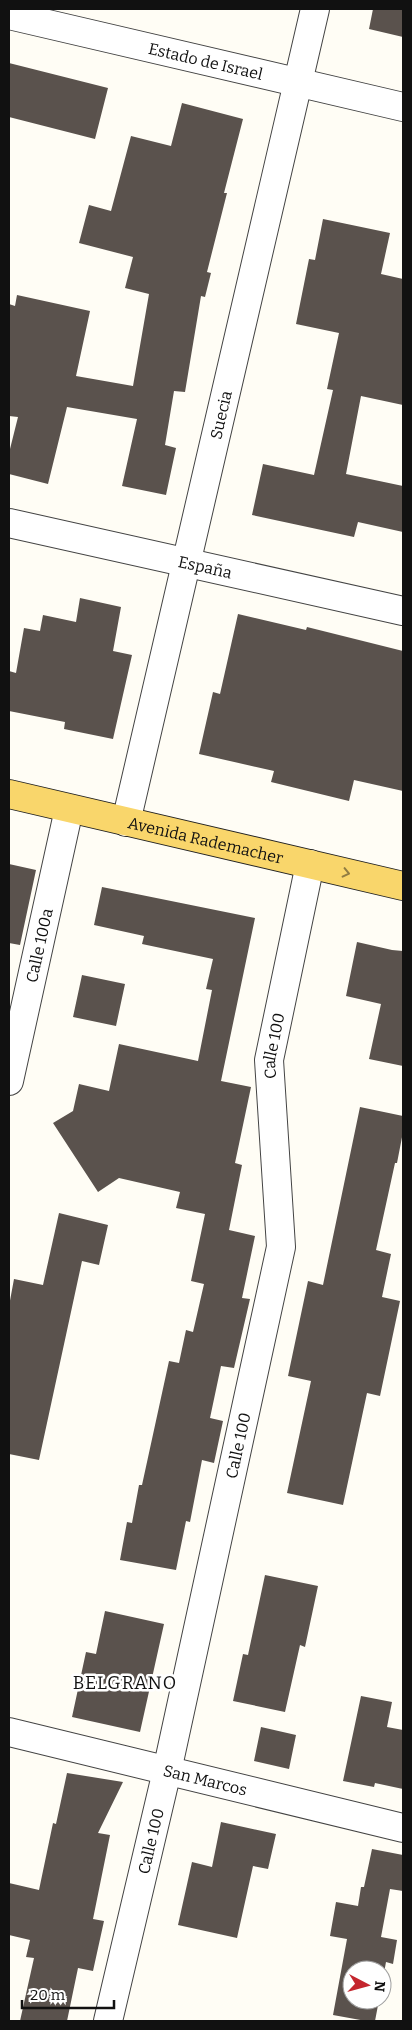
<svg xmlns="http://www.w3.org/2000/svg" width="412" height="2030" font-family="Bitter,serif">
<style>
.building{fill:#5a524d}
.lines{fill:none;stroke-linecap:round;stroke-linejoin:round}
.minor-casing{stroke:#444;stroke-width:30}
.primary-casing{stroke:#222;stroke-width:30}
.minor{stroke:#fff;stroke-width:28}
.primary{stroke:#f9d66b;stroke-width:28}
.oneway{stroke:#917d42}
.labels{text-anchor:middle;stroke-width:5;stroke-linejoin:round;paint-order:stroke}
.street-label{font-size:16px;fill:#111;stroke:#fff}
.neighbourhood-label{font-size:18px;letter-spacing:1px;fill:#111;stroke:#fff}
</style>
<rect width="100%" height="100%" fill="#fffdf5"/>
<!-- building -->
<path class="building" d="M373 9H403V37L369 29Z
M9 63 108 88 95 139 9 117Z
M182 103 243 119 224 193H227L207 272 211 273 205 297 201 296 185 392 174 391 165 445 176 448 166 495 122 486 137 419 67 407 48 484 9 474V453L18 417 9 416V304L15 306 17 295 90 311 76 376 133 386 149 294 125 288 133 257 79 243 89 205 111 211 131 136 171 146Z
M323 219 390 233 381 274 403 279V405L361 396 346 474 403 486V532L358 522 354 537 252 515 263 464 314 475 333 390 327 389 339 333 296 324 309 259 315 260Z
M80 598 121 607 113 651 132 655 113 739 64 729 65 722 9 711V671L16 673 24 628 40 631 43 615 76 622Z
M238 614 306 630 307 627 403 651V791L354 780 349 801 271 782 274 771 199 754 213 692 220 694Z
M9 864 36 870 20 945 9 943Z
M102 887 255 918 221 1081 251 1087 235 1163 242 1165 229 1230 255 1236 242 1298 250 1299 234 1368 221 1366 210 1418 223 1421 214 1463 202 1460 190 1522 186 1521 176 1570 120 1560 127 1522 132 1523 139 1485H142L169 1361 179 1363 186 1330 193 1332 204 1284 191 1281 205 1214 176 1208 180 1192 119 1178 98 1192 53 1123 73 1111 79 1084 109 1091 119 1044 198 1061 212 990 206 989 213 959 142 944 144 936 94 925Z
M357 942 392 950 403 951V1066L369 1059 381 1004 346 996Z
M82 975 125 984 116 1026 73 1017Z
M360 1107 403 1116V1132L397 1163H395L376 1250 391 1254 382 1297 400 1301 380 1396 367 1393 343 1505 287 1493 311 1381 288 1376 308 1281 323 1285Z
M59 1213 108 1225 99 1265 82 1261 39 1460 9 1454V1306L14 1279 43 1285Z
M265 1575 318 1586 305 1647 300 1645 285 1712 233 1701 243 1654 248 1655Z
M105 1611 164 1624 140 1732 72 1717 86 1652 96 1654Z
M361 1696 392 1702 387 1727 403 1730V1789L375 1783 374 1787 343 1781Z
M261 1727 296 1735 289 1769 254 1761Z
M67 1773 123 1782 98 1833 110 1835 93 1919 104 1921 93 1971 78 1968 67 2021H20L34 1958 26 1957 30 1940 9 1935V1883L39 1890 53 1823 56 1824Z
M221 1822 276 1834 268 1869 253 1866 237 1938 178 1925 192 1862 212 1867Z
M372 1849 403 1855V1891L390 1889 381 1937 397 1940 393 1964 386 1962 382 1984V1970H352V2000H379L375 2021H366L333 2015 347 1939 330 1936 336 1902 358 1906 361 1887H364Z"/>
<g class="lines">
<defs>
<g id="minor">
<path id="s1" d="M9 15 403 107"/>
<path id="s2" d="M9 523 403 611"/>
<path id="s3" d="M126 822 315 9"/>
<path id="s4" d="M9 1081 69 809"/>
<path id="s5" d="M9 1732 403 1828"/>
<path id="s6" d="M108 2021 167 1771 281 1247 269 1060 310 864"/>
</g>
<g id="primary">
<path id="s7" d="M9 794 403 886"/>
</g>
</defs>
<!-- minor casing -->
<use href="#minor" class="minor-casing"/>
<!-- primary casing -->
<use href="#primary" class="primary-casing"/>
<!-- minor -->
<use href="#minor" class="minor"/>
<!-- primary -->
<use href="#primary" class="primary"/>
</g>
<!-- one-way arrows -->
<defs><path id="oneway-chevron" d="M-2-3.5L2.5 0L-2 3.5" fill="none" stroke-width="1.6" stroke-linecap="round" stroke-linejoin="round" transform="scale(1.25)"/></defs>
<use class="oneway" href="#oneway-chevron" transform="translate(346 873) rotate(13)"/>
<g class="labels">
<!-- street labels -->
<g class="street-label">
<text dy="6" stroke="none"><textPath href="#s1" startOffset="202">Estado de Israel</textPath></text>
<text dy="6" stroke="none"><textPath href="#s3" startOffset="418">Suecia</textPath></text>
<text dy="6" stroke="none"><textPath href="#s2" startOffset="201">España</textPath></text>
<text dy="6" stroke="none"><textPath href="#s7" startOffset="202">Avenida Rademacher</textPath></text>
<text dy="6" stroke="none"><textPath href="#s4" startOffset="139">Calle 100a</textPath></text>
<text dy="6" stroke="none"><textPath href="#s6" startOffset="995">Calle 100</textPath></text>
<text dy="6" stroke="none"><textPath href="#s6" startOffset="590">Calle 100</textPath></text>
<text dy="6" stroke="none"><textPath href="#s5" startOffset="202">San Marcos</textPath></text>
<text dy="6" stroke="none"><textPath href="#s6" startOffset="185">Calle 100</textPath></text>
</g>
<!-- neighbourhood labels -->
<g class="neighbourhood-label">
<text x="125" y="1689">BELGRANO</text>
</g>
</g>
<!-- border -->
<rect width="412" height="2030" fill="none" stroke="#111111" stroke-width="20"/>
<!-- north arrow -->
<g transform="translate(367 1985) rotate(96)"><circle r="24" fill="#ffffff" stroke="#a0a0a0"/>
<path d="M0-4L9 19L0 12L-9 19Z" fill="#c4262e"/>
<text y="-8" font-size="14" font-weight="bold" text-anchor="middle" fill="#111111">N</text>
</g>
<!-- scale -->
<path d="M22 2000v8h92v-8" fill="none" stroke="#111111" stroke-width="2.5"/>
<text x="30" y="2000" font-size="15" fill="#111111" stroke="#ffffff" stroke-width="4" paint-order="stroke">20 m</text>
</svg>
